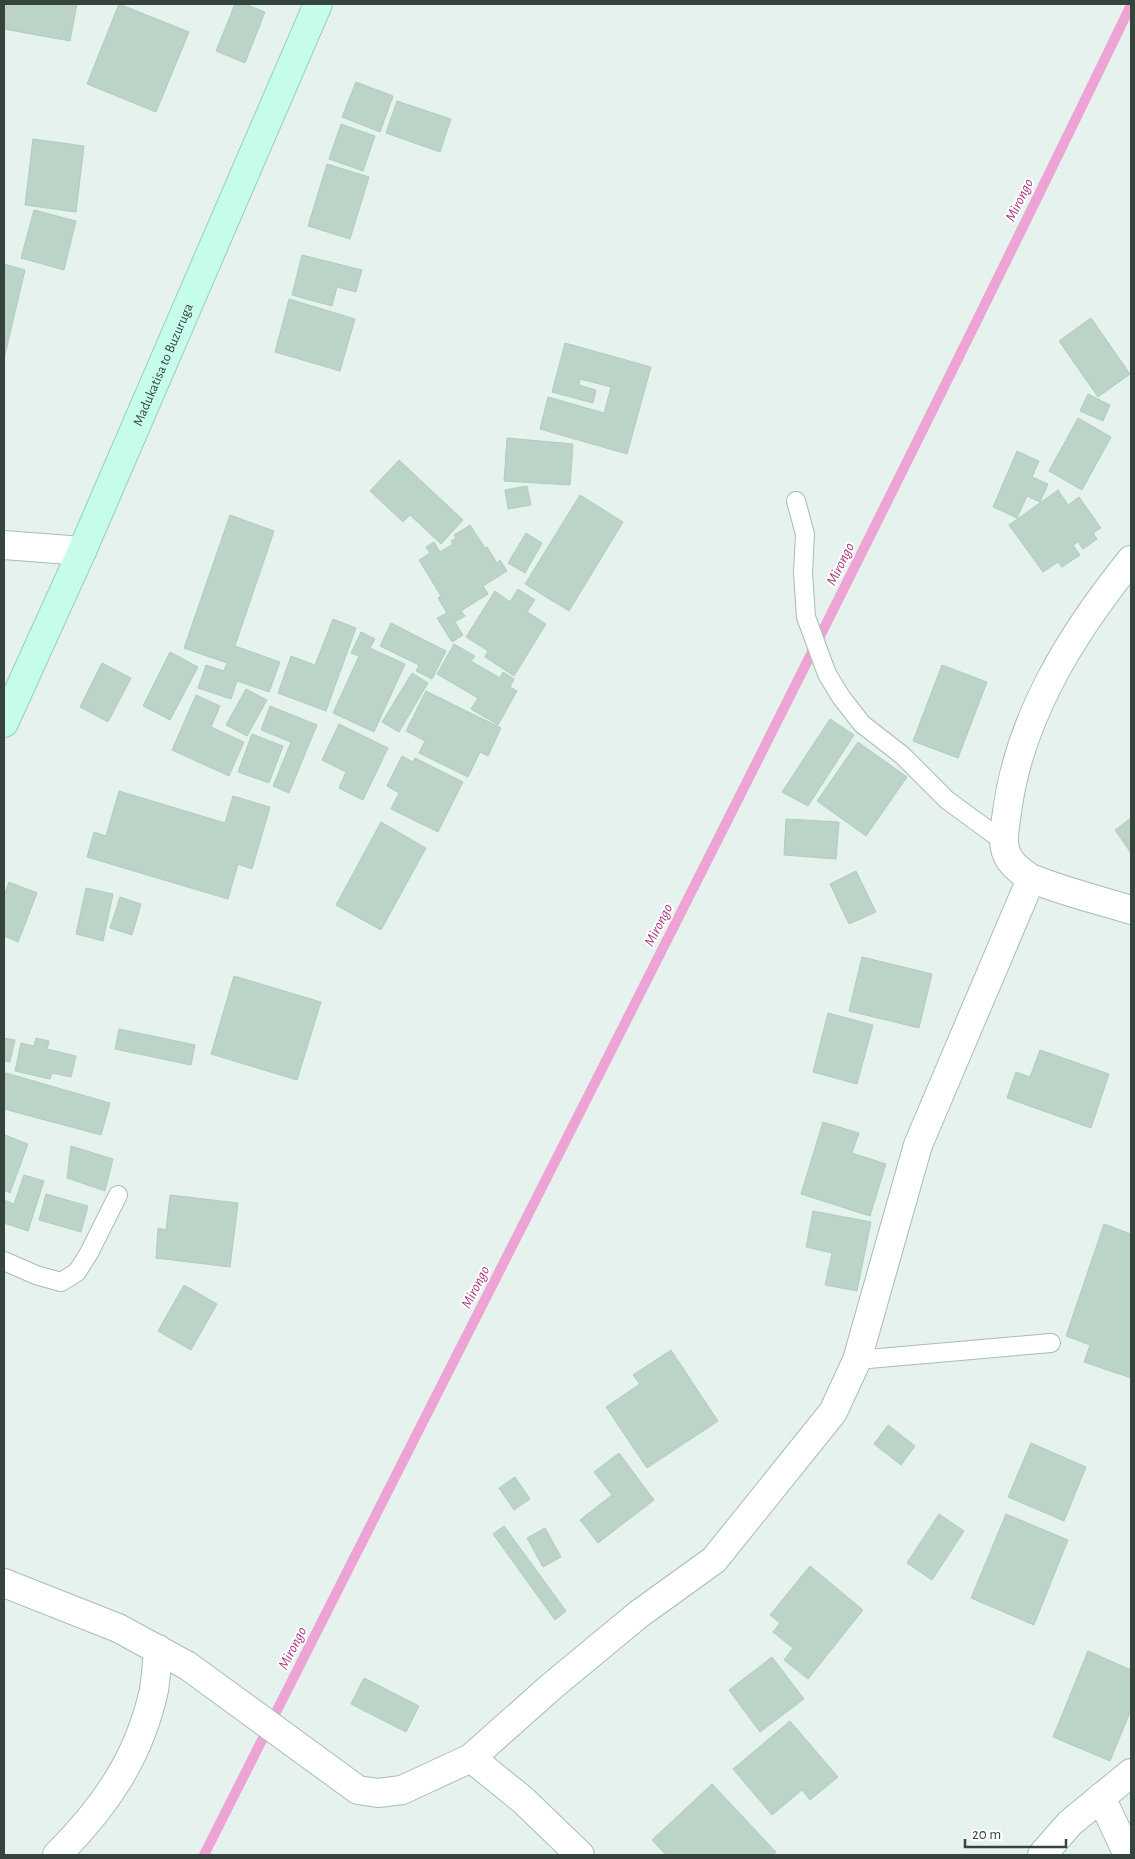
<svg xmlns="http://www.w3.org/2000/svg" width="1135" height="1859" font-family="'Alegreya Sans',sans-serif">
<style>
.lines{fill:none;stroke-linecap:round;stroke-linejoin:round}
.stream{stroke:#eda4d4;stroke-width:10}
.building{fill:#bcd3c8;stroke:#afcdc0}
.lane-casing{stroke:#a9bdb4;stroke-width:20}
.street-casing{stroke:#a9bdb4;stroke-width:30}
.secondary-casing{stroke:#97d0bd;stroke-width:30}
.lane{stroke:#fff;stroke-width:18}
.street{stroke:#fff;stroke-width:28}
.secondary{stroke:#c6fceb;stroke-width:28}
.labels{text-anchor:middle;stroke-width:4;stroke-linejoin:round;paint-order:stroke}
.street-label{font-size:14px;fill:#35443d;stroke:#fff}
.water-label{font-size:15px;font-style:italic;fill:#ab3380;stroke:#fff}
</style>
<rect width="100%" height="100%" fill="#e6f2ed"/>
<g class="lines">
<!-- stream -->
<path class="stream" d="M204 1855C514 1239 831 626 1131 5"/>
</g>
<!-- building -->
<path class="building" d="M4 4H77L70 41 4 29Z
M119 4 189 32 156 112 87 84Z
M235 4H245L265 12 245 63 216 51Z
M356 82 393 96 380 132 342 117Z
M397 101 451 119 440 152 386 133Z
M341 124 375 136 363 171 329 159Z
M33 139 84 146 76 212 25 205Z
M327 164 369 177 350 239 308 226Z
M34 210 76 221 64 270 21 258Z
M302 255 362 270 356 292 337 287 332 306 292 295Z
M4 264 25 270 4 359Z
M289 299 355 319 340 371 275 352Z
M1091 318 1130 374 1098 397 1059 341Z
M565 343 651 367 627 454 540 429 548 397 604 413 611 387 580 379 579 385 596 390 593 403 552 392Z
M1088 394 1110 405 1103 421 1080 411Z
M1078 418 1111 437 1082 490 1049 471Z
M507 438 573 444 570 485 504 481Z
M1017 451 1039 461 1032 477 1048 484 1040 502 1027 496 1017 518 993 507Z
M399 460 463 520 441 544 410 515 403 522 370 491Z
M527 486 531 505 508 509 505 490Z
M1058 490 1068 505 1079 497 1101 528 1093 533 1097 539 1083 549 1078 542 1073 545 1080 555 1062 567 1058 562 1043 572 1009 525Z
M580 495 623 522 569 611 525 584Z
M230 515 274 531 235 646 280 662 269 692 237 681 231 699 198 688 206 665 224 671 227 663 184 648Z
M470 525 485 548 487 547 497 563 500 560 507 571 483 586 488 594 461 611 465 616 455 622 463 635 452 642 437 618 447 613 438 598 441 596 419 560 430 553 426 547 434 542 440 552 453 544 451 541 456 538 454 535Z
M526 533 542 543 525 573 508 563Z
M518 589 535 600 527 612 546 624 514 676 485 657 488 651 466 637 495 591 510 602Z
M333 619 356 628 326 711 278 693 291 656 315 665Z
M391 623 446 651 432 679 416 671 419 665 380 646Z
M361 632 375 639 370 648 405 664 374 732 333 713 359 656 351 653Z
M454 644 475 656 471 661 500 678 503 672 514 679 510 687 517 691 498 725 471 709 478 698 437 674Z
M170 652 198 667 170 720 143 706Z
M102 663 131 678 108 722 80 707Z
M942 665 987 682 958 758 913 741Z
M412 673 428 683 399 732 382 722Z
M246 689 267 700 247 736 226 725Z
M426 691 501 728 488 756 480 752 468 777 419 753 425 741 406 731Z
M196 695 220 706 211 727 244 742 229 776 172 750Z
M270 706 317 725 289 793 273 786 291 742 261 730Z
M830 719 854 735 808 806 782 792Z
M339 724 388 748 363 800 339 788 346 772 322 760Z
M252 734 283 746 269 783 238 772Z
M858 742 907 777 866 836 817 801Z
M402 756 413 762 415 758 463 782 438 832 391 809 399 793 387 786Z
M119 791 225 823 233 796 270 807 252 869 238 864 228 899 87 857 94 832 106 836Z
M1131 818V853L1115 830Z
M786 819 839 822 836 859 784 855Z
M381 822 426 848 381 930 336 905Z
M856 871 876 912 849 924 830 884Z
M9 882 37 893 18 942 4 936V896Z
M86 888 113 894 103 941 76 934Z
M120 897 141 904 132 935 110 928Z
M862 957 932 974 919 1028 849 1011Z
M234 976 321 1002 297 1080 211 1054Z
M828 1013 873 1025 857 1084 813 1072Z
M119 1029 195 1045 191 1065 115 1049Z
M4 1038 15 1040 10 1062 4 1061Z
M36 1038 49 1041 47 1049 76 1056 71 1077 52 1073 50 1079 15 1071 21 1043 34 1046Z
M1040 1050 1109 1074 1091 1128 1007 1098 1016 1072 1030 1077Z
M6 1073 110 1103 101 1135 4 1109V1082Z
M823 1122 859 1133 852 1153 886 1164 870 1216 801 1194Z
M5 1135 28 1144 10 1193 4 1190V1140Z
M71 1146 113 1159 105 1191 67 1178Z
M24 1175 44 1181 28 1231 4 1223V1200L14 1204Z
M46 1194 88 1206 81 1232 39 1220Z
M170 1195 238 1203 230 1267 156 1258 158 1228 166 1230Z
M813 1211 871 1222 857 1291 825 1285 832 1253 806 1247Z
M1104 1224 1131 1234V1378L1084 1362 1090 1345 1066 1336Z
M184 1285 217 1304 191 1350 158 1331Z
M671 1350 718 1421 647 1468 606 1407 640 1384 633 1375Z
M888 1425 915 1446 901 1465 874 1444Z
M1031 1443 1086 1467 1064 1521 1008 1497Z
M619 1453 654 1500 598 1543 580 1520 612 1495 594 1472Z
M515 1477 530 1499 514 1510 499 1488Z
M939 1514 964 1531 932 1580 907 1563Z
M1006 1514 1068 1540 1034 1625 971 1598Z
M504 1526 566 1611 555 1620 493 1534Z
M545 1528 561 1557 543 1567 527 1538Z
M810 1566 863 1610 808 1679 784 1660 793 1648 773 1632 780 1623 770 1615Z
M1088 1651 1131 1670V1710L1110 1761 1053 1737Z
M772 1657 804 1699 760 1732 729 1690Z
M364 1678 419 1706 406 1732 351 1704Z
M790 1721 838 1777 810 1800 802 1790 772 1815 733 1769Z
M712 1784 776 1852 772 1855H666L652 1840Z"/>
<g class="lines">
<defs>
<path id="lane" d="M796 501 805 534 803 573 806 617 827 674 841 697 862 724 902 755 947 800 1003 841
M4 1261 36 1275 61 1282 77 1272 89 1253 118 1195
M857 1360 1051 1343"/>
<path id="street" d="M4 545 82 551
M1131 560C1072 633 1019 718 1007 812 1005 828 1000 846 1010 860 1014 866 1027 877 1033 879 1065 892 1099 900 1131 910
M4 1583 118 1628 188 1666 358 1790 378 1793 402 1790 471 1758 552 1686 639 1614 714 1560 833 1412 857 1360 918 1145 1031 879
M471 1758 523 1800 580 1855
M1101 1797 1128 1855
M57 1855C105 1807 139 1758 154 1690 156 1677 157 1662 158 1649
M1042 1855 1070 1823 1131 1773"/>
<g id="secondary">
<path id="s1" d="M4 723 82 551 318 4"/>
</g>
</defs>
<!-- lane casing -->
<use href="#lane" class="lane-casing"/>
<!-- street casing -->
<use href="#street" class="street-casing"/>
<!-- secondary casing -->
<use href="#secondary" class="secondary-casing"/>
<!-- lane -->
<use href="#lane" class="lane"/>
<!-- street -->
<use href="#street" class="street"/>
<!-- secondary -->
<use href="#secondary" class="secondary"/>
</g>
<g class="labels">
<!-- street labels -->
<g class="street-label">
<text dy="5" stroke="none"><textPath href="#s1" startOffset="392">Madukatisa to Buzuruga</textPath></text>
</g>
<!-- water labels -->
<g class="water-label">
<text transform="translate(1019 200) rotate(-64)" y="5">Mirongo</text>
<text transform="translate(840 564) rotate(-64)" y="5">Mirongo</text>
<text transform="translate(658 925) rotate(-63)" y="5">Mirongo</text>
<text transform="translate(475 1287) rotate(-63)" y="5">Mirongo</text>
<text transform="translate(292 1648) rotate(-63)" y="5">Mirongo</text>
</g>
</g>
<!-- border -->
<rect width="1135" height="1859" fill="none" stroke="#35443d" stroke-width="10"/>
<!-- scale -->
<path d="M965 1839v8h101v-8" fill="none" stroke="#35443d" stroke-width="2.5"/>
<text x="972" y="1839" font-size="15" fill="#35443d" stroke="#ffffff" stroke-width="4" paint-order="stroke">20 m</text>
</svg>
